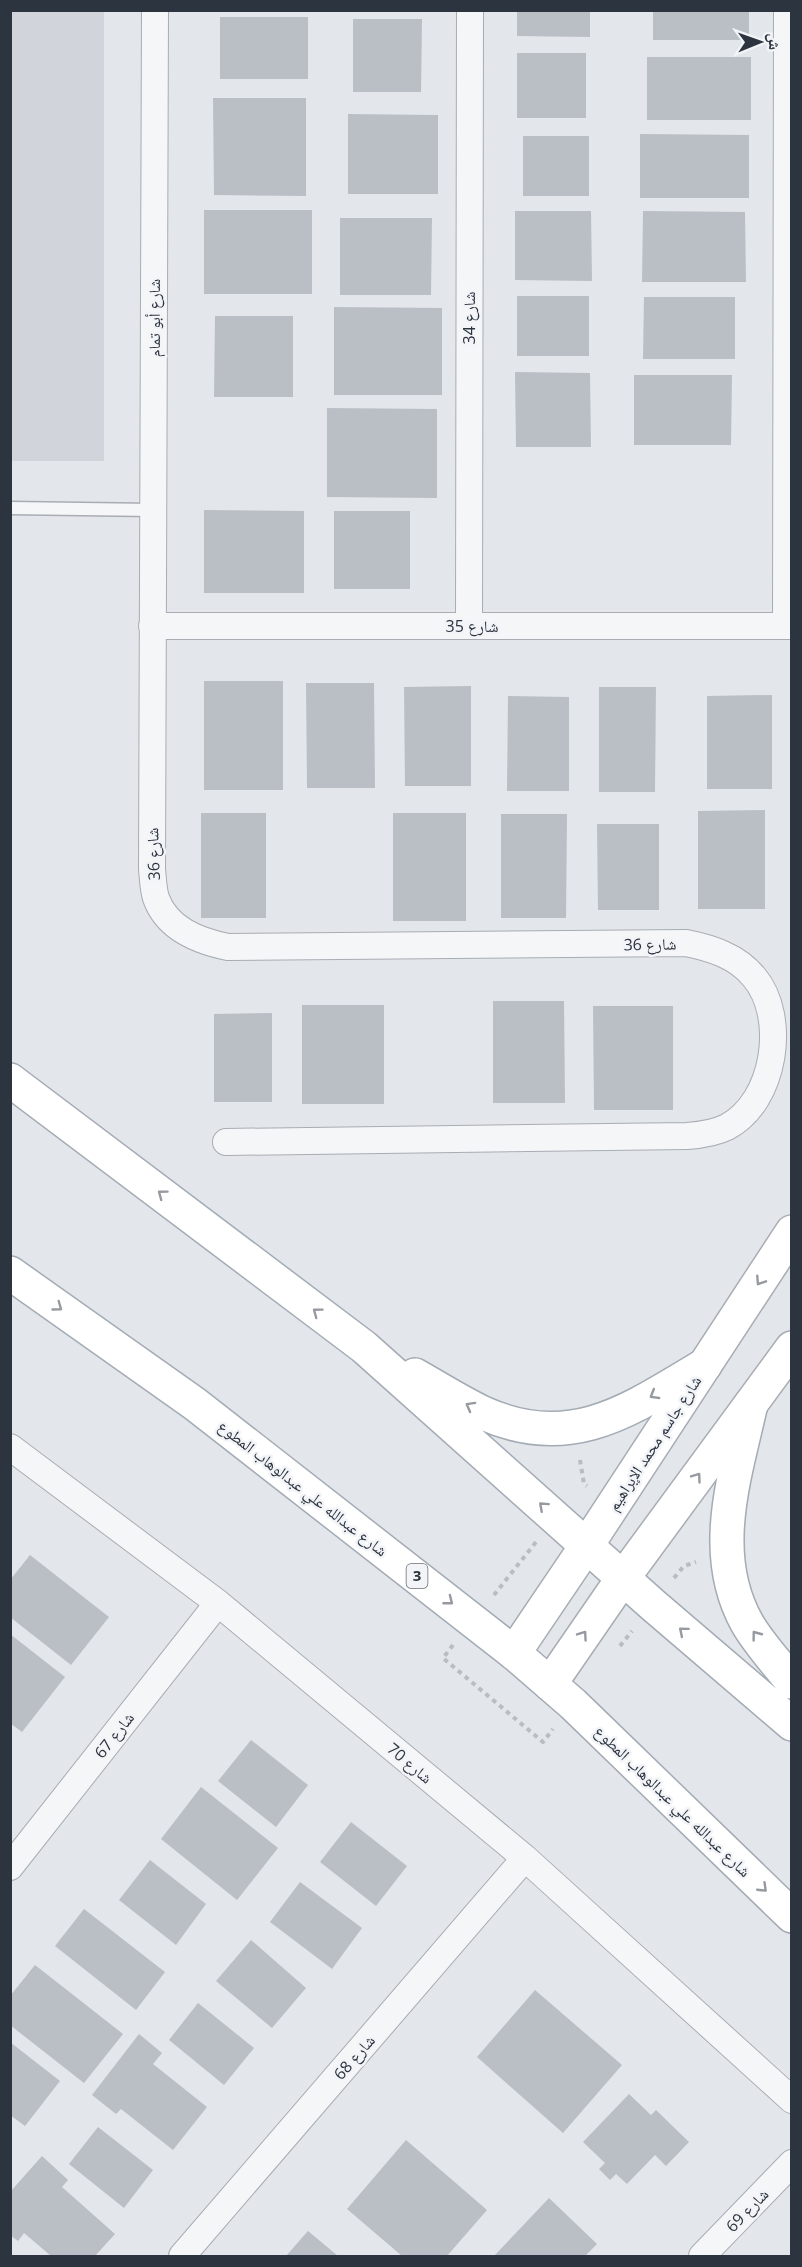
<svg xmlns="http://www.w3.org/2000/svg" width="802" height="2267" font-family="'Open Sans','Noto Naskh Arabic',sans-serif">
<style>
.built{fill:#d1d5db}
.building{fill:#babfc6}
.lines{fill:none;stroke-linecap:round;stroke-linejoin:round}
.lane-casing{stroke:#a8adb4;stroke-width:15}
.street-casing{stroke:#a8adb4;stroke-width:28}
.secondary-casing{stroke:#a8adb4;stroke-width:36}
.primary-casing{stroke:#a3abb4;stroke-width:36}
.path{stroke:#b9bcc1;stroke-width:4;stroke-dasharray:4.5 4.5;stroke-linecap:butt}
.lane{stroke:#f5f6f8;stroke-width:12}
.street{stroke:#f5f6f8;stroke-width:26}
.secondary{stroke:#fff;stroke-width:33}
.primary{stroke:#fff;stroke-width:33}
.oneway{stroke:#969aa0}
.labels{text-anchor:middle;stroke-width:5;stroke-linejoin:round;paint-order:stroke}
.shield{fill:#f2f4f7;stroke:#676e77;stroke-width:1.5}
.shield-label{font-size:15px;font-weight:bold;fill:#2c3440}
.street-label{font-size:16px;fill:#2c3440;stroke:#f2f4f7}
</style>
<rect width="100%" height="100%" fill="#e3e6ea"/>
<!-- built -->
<path class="built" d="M10 11H104V461H11Z"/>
<!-- building -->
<path class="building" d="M517 10H590V37L517 36Z
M653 10H749V40H653Z
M220 17H308V79H220Z
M353 19H422L421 92H353Z
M517 53H586V118H517Z
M647 57H751V120H647Z
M213 98H306V196L214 195Z
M348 114 438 115V194H348Z
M640 134 749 135V198H640Z
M523 136H589V196H523Z
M204 210H312V294H204Z
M515 211H591L592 281 515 280Z
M643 211 745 212 746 282H642Z
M340 218H432L431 295H340Z
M517 296H589V356H517Z
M644 297H735V359H643Z
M334 307 442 308V395H334Z
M215 316H293V397H214Z
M515 372 590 373 591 447H516Z
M634 375H732L731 445H634Z
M327 408 437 409V498L327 497Z
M204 510 304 511V593H204Z
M334 511H410V589H334Z
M204 681H283V790H204Z
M306 683H374L375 788H307Z
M471 686V786H405L404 687Z
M599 687H656L655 792H599Z
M772 695V789H707V696Z
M508 696 569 697V791H507Z
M765 810V909H698V811Z
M201 813H266V918H201Z
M393 813H466V921H393Z
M501 814H567L566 918H501Z
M597 824H659V910H598Z
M493 1001H564L565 1103H493Z
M302 1005H384V1104H302Z
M593 1006H673V1110H594Z
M272 1013V1102H214V1014Z
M30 1555 109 1617 71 1665 10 1617V1580Z
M10 1634 65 1677 22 1732 10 1723Z
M251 1740 308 1785 276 1827 218 1781Z
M201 1787 278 1848 237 1900 161 1839Z
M351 1822 407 1866 376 1906 320 1862Z
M150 1860 206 1904 176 1945 119 1900Z
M300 1882 362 1928 332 1969 270 1922Z
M84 1909 165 1972 136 2010 55 1946Z
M251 1940 306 1988 272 2028 216 1981Z
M35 1965 123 2034 84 2083 10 2025V1996Z
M535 1990 622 2065 563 2133 477 2057Z
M198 2003 254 2048 224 2085 169 2040Z
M139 2034 162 2053 153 2064 207 2107 173 2150 121 2109 116 2114 92 2095Z
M10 2042 60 2081 25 2126 10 2115Z
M629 2094 651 2115 656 2110 689 2142 666 2166 655 2155 627 2184 616 2174 610 2180 599 2169 605 2163 583 2142Z
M98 2127 153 2170 124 2208 69 2164Z
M406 2140 487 2210 447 2256H402L347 2209Z
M42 2156 68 2180 62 2187 115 2234 95 2256H51L24 2233 18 2241 10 2235V2192Z
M549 2198 597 2244 585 2256H494Z
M308 2231 338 2256H286Z"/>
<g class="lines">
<defs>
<path id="lane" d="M10 508 153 510"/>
<path id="street" d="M155 10 152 869C153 878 153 889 156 898 167 929 198 941 228 947L686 943C711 948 737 956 754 977 788 1017 775 1102 727 1127 715 1133 701 1135 687 1136L226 1142
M786 625 787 10
M152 626H792
M469 626 470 10
M10 1447 218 1603 525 1858 792 2100
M10 1867 218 1603
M182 2256 525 1858
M702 2256 792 2163"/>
<path id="secondary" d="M514 1653 587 1545 792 1232
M550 1684 623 1578 792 1348"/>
<path id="primary" d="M10 1080 364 1347 653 1605 792 1724
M10 1273 195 1404 514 1653 573 1704 792 1916
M415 1375C438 1388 460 1402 483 1413 572 1453 631 1409 705 1365
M751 1404C735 1476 708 1553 747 1623 759 1644 777 1663 792 1682"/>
</defs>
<!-- lane casing -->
<use href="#lane" class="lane-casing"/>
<!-- street casing -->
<use href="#street" class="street-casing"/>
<!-- secondary casing -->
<use href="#secondary" class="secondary-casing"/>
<!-- primary casing -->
<use href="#primary" class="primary-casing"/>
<!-- path -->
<path class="path" d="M580 1460 584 1484 587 1486
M674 1578 684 1566 696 1562
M494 1595 536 1542
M453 1645 443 1658 543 1742 553 1729
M620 1646 632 1631"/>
<!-- lane -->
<use href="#lane" class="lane"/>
<!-- street -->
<use href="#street" class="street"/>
<!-- secondary -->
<use href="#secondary" class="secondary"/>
<!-- primary -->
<use href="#primary" class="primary"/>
</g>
<!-- one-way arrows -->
<defs><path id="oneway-chevron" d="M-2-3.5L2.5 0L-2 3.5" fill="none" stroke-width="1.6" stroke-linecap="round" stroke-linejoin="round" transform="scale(1.5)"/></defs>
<g class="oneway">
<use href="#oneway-chevron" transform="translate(162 1194) rotate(-143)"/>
<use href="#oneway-chevron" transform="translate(760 1281) rotate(123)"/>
<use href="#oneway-chevron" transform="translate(58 1307) rotate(36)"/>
<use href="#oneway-chevron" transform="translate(317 1312) rotate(-143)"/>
<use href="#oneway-chevron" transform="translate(654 1395) rotate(149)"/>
<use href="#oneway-chevron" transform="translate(470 1406) rotate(-151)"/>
<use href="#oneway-chevron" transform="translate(697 1477) rotate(-54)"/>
<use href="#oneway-chevron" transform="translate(543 1506) rotate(-138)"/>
<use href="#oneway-chevron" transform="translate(449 1601) rotate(38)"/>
<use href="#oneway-chevron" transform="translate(683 1631) rotate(-140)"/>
<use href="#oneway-chevron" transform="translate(583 1635) rotate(-55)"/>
<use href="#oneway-chevron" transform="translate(756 1635) rotate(-127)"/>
<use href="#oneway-chevron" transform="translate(763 1888) rotate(44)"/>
</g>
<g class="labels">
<!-- shield labels -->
<rect class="shield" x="406.5" y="1564" width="21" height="24" rx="4.5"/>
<g class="shield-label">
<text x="417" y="1581">3</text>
</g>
<!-- street labels -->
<g class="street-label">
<text transform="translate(154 318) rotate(-90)" y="6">شارع أبو تمام</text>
<text transform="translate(469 318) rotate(-90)" y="6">شارع 34</text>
<text x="472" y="632">شارع 35</text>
<text transform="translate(153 854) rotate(-92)" y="6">شارع 36</text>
<text transform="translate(650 944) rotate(-1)" y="6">شارع 36</text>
<text transform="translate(654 1443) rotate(-57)" y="6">شارع جاسم محمد الإبراهيم</text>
<text transform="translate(303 1488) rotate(38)" y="6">شارع عبدالله علي عبدالوهاب المطوع</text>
<text transform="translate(114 1735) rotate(-52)" y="6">شارع 67</text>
<text transform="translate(410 1763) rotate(40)" y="6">شارع 70</text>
<text transform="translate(673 1801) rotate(44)" y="6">شارع عبدالله علي عبدالوهاب المطوع</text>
<text transform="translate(354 2057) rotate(-49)" y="6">شارع 68</text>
<text transform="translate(747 2210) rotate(-46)" y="6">شارع 69</text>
</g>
</g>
<!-- border -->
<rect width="802" height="2267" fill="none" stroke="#2c3440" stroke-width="24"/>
<!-- north arrow -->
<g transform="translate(760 42) rotate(89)" stroke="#f2f4f7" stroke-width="4.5" paint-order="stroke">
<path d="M0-4.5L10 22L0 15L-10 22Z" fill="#2c3440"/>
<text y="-9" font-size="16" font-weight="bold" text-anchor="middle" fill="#2c3440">ش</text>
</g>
</svg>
